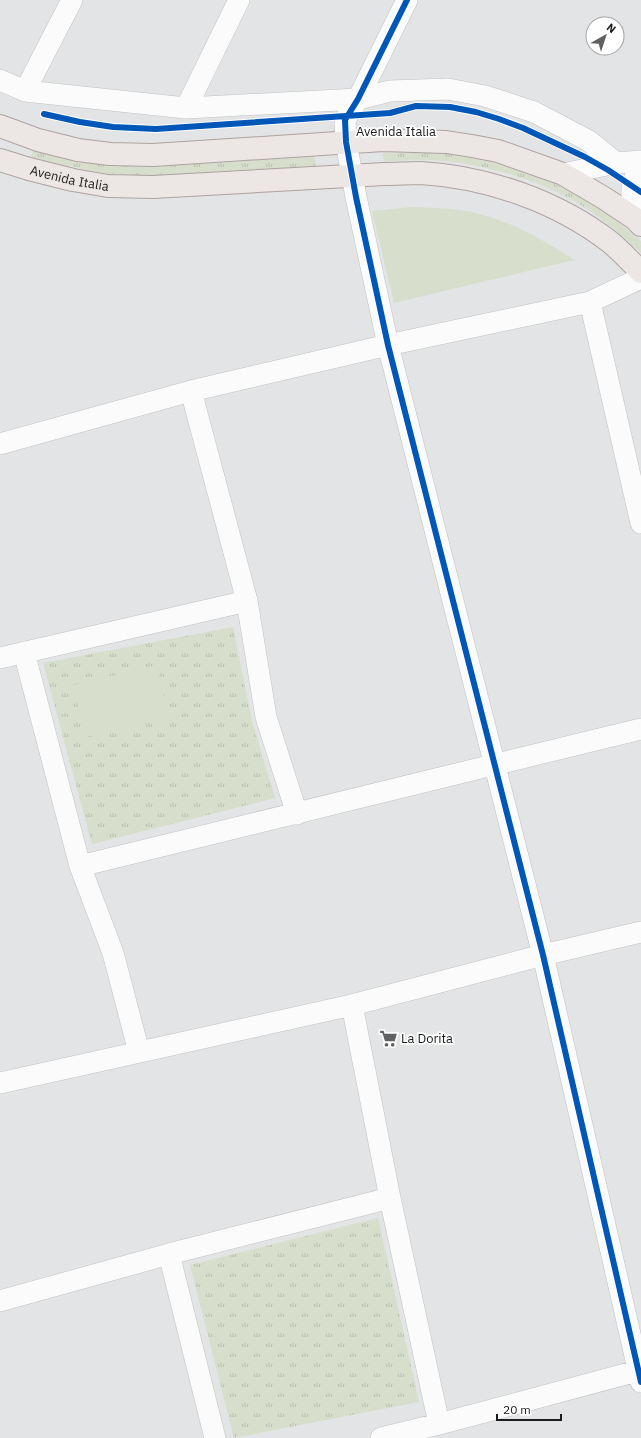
<svg xmlns="http://www.w3.org/2000/svg" width="641" height="1438" font-family="'IBM Plex Sans',sans-serif">
<style>
.grass{fill:url(#grass-tufts)}
.garden{fill:#d7decc}
.lines{fill:none;stroke-linecap:round;stroke-linejoin:round}
.street-casing{stroke:#c1c2c3;stroke-width:22}
.primary-casing{stroke:#ada2a0;stroke-width:24}
.street{stroke:#fbfbfb;stroke-width:21}
.primary{stroke:#ece7e5;stroke-width:22}
.cycleway-casing{stroke:#fff;stroke-width:8}
.cycleway{stroke:#0057b8;stroke-width:6}
.labels{text-anchor:middle;stroke-width:3.5;stroke-linejoin:round;paint-order:stroke}
.street-label{font-size:13px;fill:#1a1b1b;stroke:#fff}
.poi-label{font-size:13px;fill:#1a1b1b;stroke:#fff;text-anchor:start}
</style>
<defs>
<pattern id="grass-tufts" width="24" height="20" patternUnits="userSpaceOnUse"><rect width="24" height="20" fill="#d7decc"/><path d="M3 7l-1-3M5 7V3M7 7l1-3M15 17l-1-3M17 17v-4M19 17l1-3" fill="none" stroke="#b8beaf"/></pattern>
</defs>
<rect width="100%" height="100%" fill="#e3e4e5"/>
<!-- grass -->
<path class="grass" d="M33 149 108 165 151 167 314 156 316 166 152 177 107 174 31 158Z
M428 152C484 157 539 172 588 201 607 212 624 227 641 241V253C623 237 605 220 584 207 541 180 483 163 432 160 416 159 400 161 384 162L383 153Z
M233 627 252 721 275 798 92 844 43 663Z
M378 1218 419 1402 234 1438 190 1265Z"/>
<!-- garden -->
<path class="garden" d="M412 207C431 208 453 208 471 212 509 220 542 239 574 260L394 303 372 211Z
M156 665 169 717 86 737 73 685Z"/>
<g class="lines">
<defs>
<path id="street" d="M407 0 358 99 345 120 346 142 356 197 388 345 543 955 641 1382
M0 80 25 91 186 108 358 99 390 91 448 89 485 96 534 112 589 141 616 163
M25 91 72 0
M186 108 239 0
M563 174 616 163 641 161
M634 218C633 202 627 182 641 169
M590 302 641 523
M191 391 247 601 266 717 297 814
M0 444 191 391 388 345 590 302 641 278
M24 652 80 866 113 953 139 1052
M0 658 247 601
M80 866C268 821 454 774 641 729
M352 1005 390 1198 439 1424
M0 1083 352 1005 543 955 641 932
M169 1254 215 1438
M0 1301 169 1254 390 1198
M381 1438 439 1424 641 1370"/>
<g id="primary">
<path d="M0 126 38 140 78 150 110 154 153 155 383 140 446 142 472 146 498 151 563 174 604 198 634 218 641 225"/>
<path id="s1" d="M0 160 29 169 73 180 108 186 153 187 384 174C396 174 408 173 421 173 487 177 557 201 610 242 621 251 631 262 641 272"/>
</g>
</defs>
<!-- street casing -->
<use href="#street" class="street-casing"/>
<!-- primary casing -->
<use href="#primary" class="primary-casing"/>
<!-- street -->
<use href="#street" class="street"/>
<!-- primary -->
<use href="#primary" class="primary"/>
<defs>
<path id="cycleway" d="M407 0 358 99 345 120 346 142 356 197 388 345 543 955 641 1382
M44 114 80 122 113 127 156 129 390 113 416 106 450 107 476 112 499 119 523 128 585 157 608 170 641 192"/>
</defs>
<!-- cycleway casing -->
<use href="#cycleway" class="cycleway-casing"/>
<!-- cycleway -->
<use href="#cycleway" class="cycleway"/>
</g>
<!-- icons -->
<defs>
<symbol id="supermarket-bare" viewBox="-9 -9 18 18"><path d="M-6-5.5h2.5l.6 2H6L4.5 2H-2.5L-4.4-4H-6ZM-1.5 3.2a1.3 1.3 0 1 0 .1 0ZM3 3.2a1.3 1.3 0 1 0 .1 0Z" fill="#606162" stroke="#fff" stroke-width="2.5" paint-order="stroke"/></symbol>
</defs>
<g fill-rule="evenodd">
<use href="#supermarket-bare" x="376" y="1026" width="25" height="25"/>
</g>
<g class="labels">
<!-- street labels -->
<g class="street-label">
<text x="396" y="136">Avenida Italia</text>
<text dy="5" stroke="none"><textPath href="#s1" startOffset="72">Avenida Italia</textPath></text>
</g>
<!-- poi labels -->
<g class="poi-label">
<text x="401" y="1043">La Dorita</text>
</g>
</g>
<!-- north arrow -->
<g transform="translate(605 36) rotate(39)"><circle r="19" fill="#ffffff" stroke="#a3a4a4"/>
<path d="M0-3L7 15L0 10L-7 15Z" fill="#606162"/>
<text y="-6" font-size="11" font-weight="bold" text-anchor="middle" fill="#1a1b1b">N</text>
</g>
<!-- scale -->
<path d="M497 1414v6h64v-6" fill="none" stroke="#1a1b1b" stroke-width="2"/>
<text x="503" y="1414" font-size="12" fill="#1a1b1b" stroke="#ffffff" stroke-width="3" paint-order="stroke">20 m</text>
</svg>
